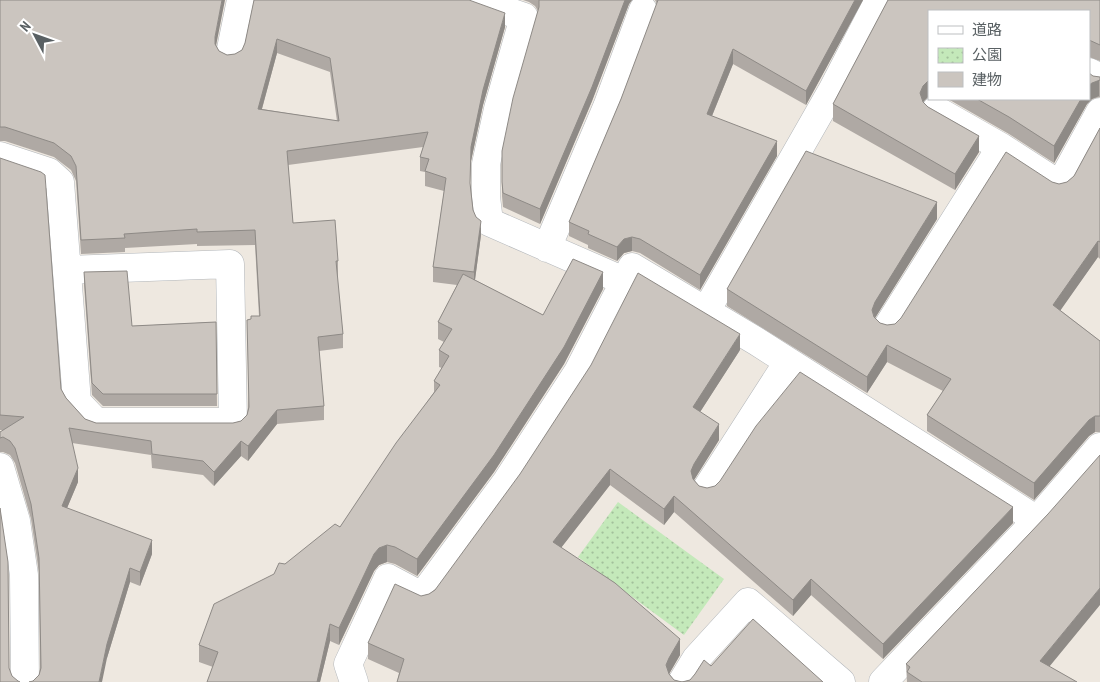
<svg xmlns="http://www.w3.org/2000/svg" width="1100" height="682" font-family="'PT Sans Narrow','Noto Sans JP',sans-serif">
<style>
.park{fill:url(#park-dots)}
.lines{fill:none;stroke-linecap:round;stroke-linejoin:round}
.minor-casing{stroke:#b2b6ba;stroke-width:29}
.minor{stroke:#fff;stroke-width:28}
.wall{fill:#afa9a4;fill-rule:evenodd}
.shaded-wall{fill:#8e8a86}
.building{fill:#cbc5bf;stroke:#8e8a86;fill-rule:evenodd}
</style>
<defs>
<pattern id="park-dots" width="8" height="8" patternUnits="userSpaceOnUse" patternTransform="scale(1.25)"><rect width="8" height="8" fill="#c4e9ba"/><path d="M2 2h.1M6 6h.1" fill="none" stroke="#a2c09b" stroke-width="1.8" stroke-linecap="round"/></pattern>
</defs>
<rect width="100%" height="100%" fill="#eee8e0"/>
<!-- park -->
<path class="park" d="M618 502 724 579 684 635 578 557Z"/>
<g class="lines">
<defs>
<path id="minor" d="M475 0 524 17 498 109 486 164V197L489 222 624 281
M230 54 241 0
M1089 72 1100 78
M936 110 1001 147
M0 156 49 172 60 182 77 402 96 422H233L230 264 67 270
M547 248 607 107 643 10
M706 311 833 89 879 0
M888 326 1001 147 1060 185 1100 112
M0 467 16 521 24 575 25 682
M707 488 788 362
M354 682 348 664 388 578 422 596 507 481 578 372 632 267 756 341 1037 520
M682 682 696 659 748 602 841 682
M883 682 1037 520 1100 447"/>
</defs>
<!-- minor casing -->
<use href="#minor" class="minor-casing"/>
<!-- minor -->
<use href="#minor" class="minor"/>
</g>
<!-- wall -->
<path class="wall" d="M0 0 216 45 219 51 227 55 235 54 242 50 245 43 254 0 505 27 483 105 471 161 470 184 473 210 481 235 475 280 543 315 603 289 564 364 494 472 417 576 395 564 387 562 379 565 374 571 339 645 330 641 320 682H207L213 667 199 662V645L285 564 340 527 434 392V381L442 368 439 367V350L444 342 438 339V322L457 285 433 282V267L444 191 425 186V172L420 171V157L423 147 288 165 293 223 338 261V276H337L343 334V348L319 351 324 406V420L277 424 248 461 241 456 214 486 203 475 152 468 151 455 72 443 78 482 67 508 152 554 140 586 130 582 107 658 33 681 39 675 40 668 39 573 31 519 15 463 10 455 3 452H0V432L4 430H0V158L61 389 66 398 85 419 96 423H233L241 421 247 415 248 408 251 319 259 316 255 245 197 246V244L125 248V252L81 254 76 181 71 170 54 157 5 141H0ZM277 53 330 72 337 121 262 109Z
M523 0H632L629 4 592 101 540 224 503 207 502 196V151L538 11 535 6 529 2Z
M655 0H863L806 105 733 64 712 116 777 156 700 290 640 253 632 251 624 253 617 261 588 248V245L569 236V222L621 99 657 4Z
M888 0H1100V61L1089 57V11H929V96L923 102 928 107 979 136V152L955 190 833 121V104Z
M1093 76 1100 77V97L1092 99 1087 104 1054 163 1009 134 948 99H1089Z
M1100 128V259L1098 257 1060 310 1100 341V432H1095L1089 436 1034 500 927 431V415L943 391 887 362 867 393 727 306V289L937 219 875 318 880 323 887 325 895 324 1052 182 1059 184 1067 182 1074 176Z
M84 272 132 326 216 322 217 406H103L92 395 84 285Z
M740 350 700 412 719 440 694 480 699 486 707 488 1013 523 883 659 811 595 793 616 674 512 664 525 610 485 561 548 680 655 669 674 674 680 682 682 690 680 711 666 823 682H397L399 673 368 659V643L421 596 429 594Z
M1048 514 1050 667 1077 682H907L906 664Z"/>
<!-- shaded-wall -->
<path class="shaded-wall" d="M222 0H225L215 51V37Z
M625 0H632L629 4 592 101 540 224V209Z
M855 0H863L806 105V91Z
M505 13V27L483 105 471 161V147L483 90Z
M277 39V53L258 123V109Z
M733 49V64L707 128V114Z
M928 80H929V96L923 102 920 93 923 86Z
M1099 80V96L1092 99 1087 104 1054 163V146L1081 99H1089V85L1092 83Z
M979 136V152L955 190V174Z
M777 141V156L700 290V275Z
M937 202V219L875 318 872 310 875 302Z
M481 221V235L474 287V272Z
M632 237V251L624 253 617 261V247L624 239Z
M1098 241V257L1053 321V305Z
M603 272V289L564 364 494 472 417 576V559Z
M740 334V350L693 423V407Z
M887 345V362L867 393V377Z
M277 410V424L248 461V446Z
M1095 416V432L1089 436 1034 500V483L1089 420Z
M719 424V440L694 480 691 487V471L694 464Z
M241 441V456L214 486V472Z
M78 468V482L62 520V506Z
M610 469V485L553 558V542Z
M674 496V512L664 525V509Z
M1013 507V523L883 659V644Z
M152 540V554L140 586V572Z
M387 545V562L379 565 374 571 339 645V628L374 554 379 548Z
M130 568V582L107 658 102 682H99L107 644Z
M811 579V595L793 616V600Z
M1100 588V605L1040 678V661Z
M330 624V641L320 682H317Z
M680 639V655L669 674 666 665 669 658Z"/>
<!-- building -->
<path class="building" d="M0 0H222L215 37V44L219 51 227 55 235 54 242 50 245 43 254 0H469L505 13 483 90 471 147 470 183 473 210 476 217 481 221 474 272 433 267 446 178 425 171 429 159 420 157 428 132 287 151 293 223 335 220 338 261H336L343 334 318 337 324 406 277 410 248 446 241 441 214 472 203 461 152 454 151 441 69 428 78 468 62 506 152 540 140 572 130 568 107 644 99 682H29L33 681 39 675 41 668 39 558 31 504 15 448 10 441 3 437 0 438V432L24 417 0 415V158L41 172 45 175 61 389 66 398 85 419 96 423H233L241 421 247 415 249 407 247 320 251 319V316H260L255 230 197 232V229L124 234 125 238 81 240 76 166 71 156 54 143 5 127H0ZM277 39 330 58 339 121 258 109Z
M539 0H625L592 87 540 209 503 193 502 182V151L513 98 539 7Z
M658 0H855L806 91 733 49 707 114 777 141 700 275 640 239 632 237 624 239 617 247 588 234 589 231 569 222 621 99Z
M888 0H1100V45L1089 40V11H929V80L923 86 920 93 923 102 928 107 979 136 955 174 833 104Z
M1089 73 1093 76 1100 77V80L1092 83 1089 85Z
M977 99H1081L1054 146 1009 117Z
M1100 128V242L1098 241 1053 305 1100 341V416H1095L1089 420 1034 483 927 415 951 379 887 345 867 377 727 289 806 151 937 202 875 302 872 310 874 317 880 323 887 325 895 324 901 318 1006 152 1052 182 1059 184 1067 182 1074 176Z
M573 259 603 272 564 347 494 455 417 559 395 547 387 545 379 548 374 554 339 628 330 624 317 682H207L218 652 199 645 214 604 274 574 279 563 285 564 335 524 340 527 396 443 440 385 434 381 449 356 439 350 452 329 438 322 463 274 543 315Z
M127 271 132 326 216 322 217 394H103L92 383 84 272Z
M638 273 740 334 693 407 719 424 694 464 691 471 693 479 699 486 707 488 715 486 720 481 756 426 800 372 1013 507 883 644 811 579 793 600 674 496 664 509 610 469 553 542 615 583 680 639 669 658 666 665 669 674 674 680 682 682 690 680 695 674 704 660 711 666 753 619 823 682H397L404 659 368 643 395 584 421 596 429 594 435 590 520 474 591 365Z
M1100 455V588L1040 661 1077 682H922L907 672 910 667 906 664 1048 514Z
M0 508 8 562 9 668 12 676 18 681 20 682H0Z"/>
<!-- legend -->
<rect x="928" y="10" width="162" height="90" fill="#ffffff" stroke="#bdbfc1"/>
<rect x="938" y="26" width="25" height="8" fill="#ffffff" stroke="#bdbfc1"/>
<text x="972" y="35" font-size="15" fill="#596063">道路</text>
<rect x="938" y="48" width="25" height="15" fill="url(#park-dots)" stroke="#bdbfc1"/>
<text x="972" y="60" font-size="15" fill="#596063">公園</text>
<rect x="938" y="72" width="25" height="15" fill="#cbc5bf" stroke="#bdbfc1"/>
<text x="972" y="85" font-size="15" fill="#596063">建物</text>
<!-- north arrow -->
<g transform="translate(35 35) rotate(311)" stroke="#ffffff" stroke-width="4" paint-order="stroke">
<path d="M0-4L9 19L0 12L-9 19Z" fill="#596063"/>
<text y="-8" font-size="14" font-weight="bold" text-anchor="middle" fill="#596063">N</text>
</g>
</svg>
